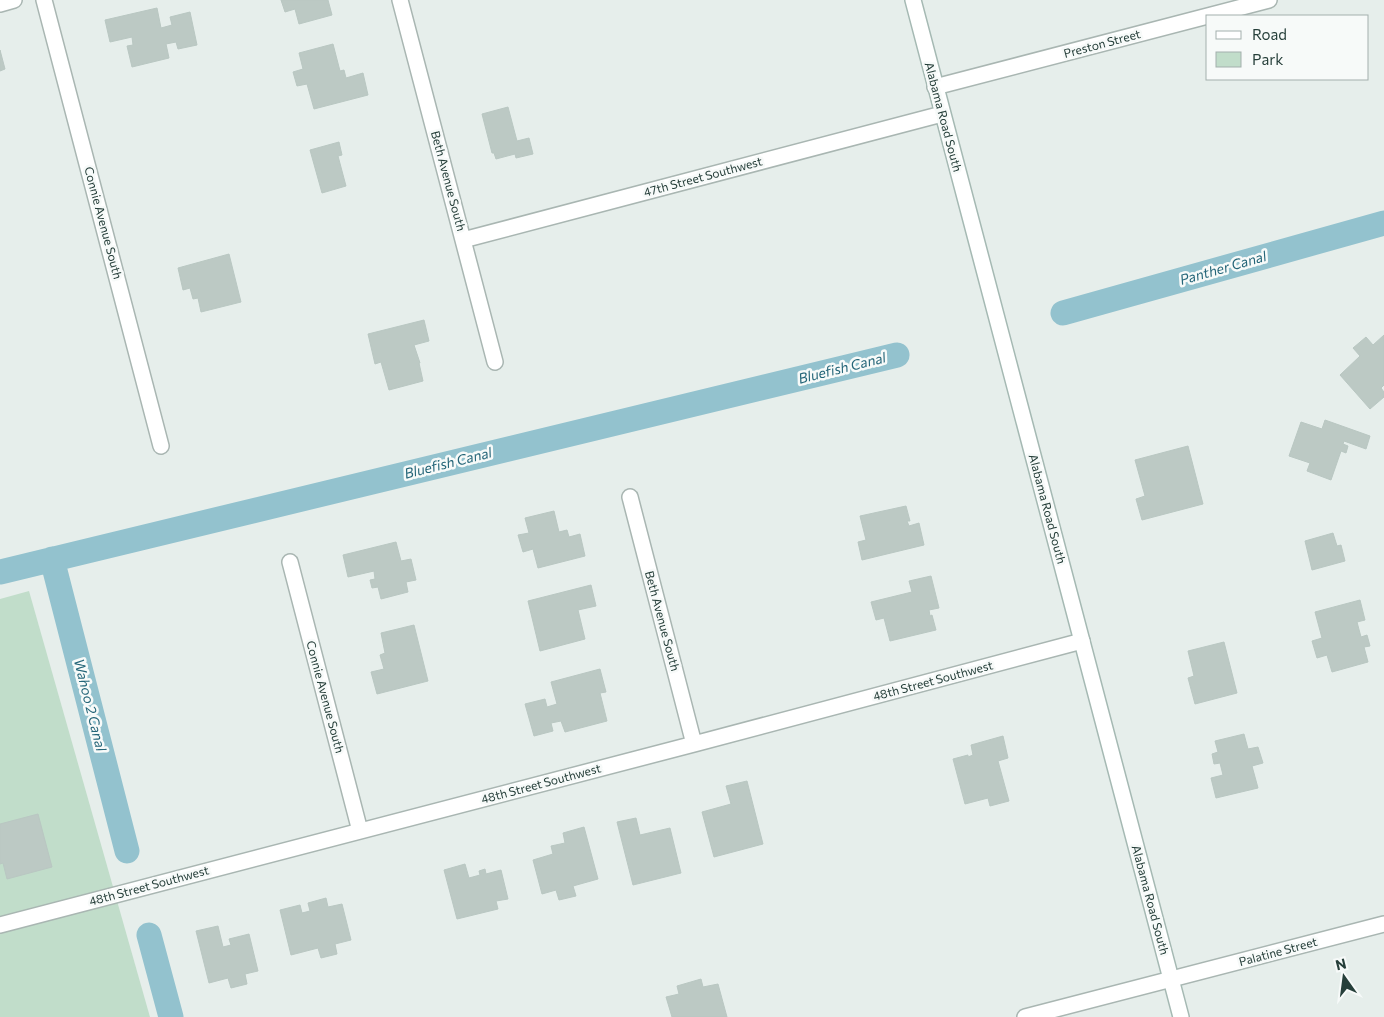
<svg xmlns="http://www.w3.org/2000/svg" width="1384" height="1017" font-family="Commissioner,sans-serif">
<style>
.green{fill:#c1ddca}
.lines{fill:none;stroke-linecap:round;stroke-linejoin:round}
.canal{stroke:#93c2ce;stroke-width:25}
.building{fill:#bcc9c4;stroke:#b9c7c2}
.street-casing{stroke:#a9b6b2;stroke-width:18}
.secondary-casing{stroke:#a5b9b3;stroke-width:18}
.street{stroke:#fff;stroke-width:15}
.secondary{stroke:#fff;stroke-width:15}
.labels{text-anchor:middle;stroke-width:5;stroke-linejoin:round;paint-order:stroke}
.street-label{font-size:12px;fill:#263f3a;stroke:#f7faf9}
.water-label{font-size:14px;font-style:italic;fill:#246578;stroke:#f7faf9}
</style>
<rect width="100%" height="100%" fill="#e6eeeb"/>
<!-- green -->
<path class="green" d="M29 591 150 1017H0V599Z"/>
<g class="lines">
<!-- canal -->
<path class="canal" d="M1063 313 1384 223
M52 559 127 851
M0 572 897 355
M149 935 171 1017"/>
</g>
<!-- building -->
<path class="building" d="M281 0H328L332 15 299 24 295 9 285 12Z
M157 8 161 28 172 25 170 17 190 12 197 45 178 49 176 42 166 44 169 58 132 67 127 46 133 45 132 37 110 42 105 20Z
M333 44 340 71 344 70 346 78 363 73 368 95 314 109 307 84 297 86 293 72 303 69 299 53Z
M0 50 5 69 0 71Z
M508 107 517 141 529 138 533 154 516 158 515 154 496 159 494 153H492L482 114Z
M339 142 342 155 338 156 346 186 322 193 310 150Z
M229 254 241 302 201 312 198 298 193 299 190 288 183 290 178 268Z
M424 320 429 341 414 345 420 363H419L423 381 389 390 381 362 375 364 368 334Z
M1384 335V385L1381 388 1384 392V397L1370 409 1340 375 1360 356 1353 348 1366 337 1373 345Z
M1325 420 1370 436 1366 449 1344 441 1343 444 1348 446 1346 453 1341 451 1331 480 1307 471 1310 463 1289 456 1301 422 1322 429Z
M1188 446 1203 504 1142 520 1136 499 1145 496 1135 460Z
M906 506 910 521H907L909 526 919 523 924 545 862 560 858 542 866 540 860 516Z
M554 511 559 532 567 530 569 537 580 534 585 556 538 568 533 549 523 552 518 535 529 533 525 518Z
M1333 533 1337 546 1341 545 1345 561 1312 570 1305 541Z
M396 542 401 561 411 559 416 580 406 582 408 592 381 599 378 587 372 588 370 580 375 579 374 571 348 577 343 555Z
M931 576 939 608 929 610 930 616 932 615 936 630 890 641 884 618 876 620 871 602 912 592 909 581Z
M591 585 596 606 578 610 585 639 540 651 528 601Z
M1360 600 1365 620 1357 622 1361 637 1367 635 1370 646 1364 647 1368 662 1332 672 1327 655 1317 658 1312 641 1322 638 1315 612Z
M414 625 428 681 377 694 371 672 384 669 380 655 385 653 381 633Z
M1224 642 1237 693 1195 704 1188 678 1194 676 1188 651Z
M600 669 606 692 600 693 607 721 565 732 561 721 551 723 553 731 534 736 525 704 545 699 547 707 557 704 551 682Z
M1244 734 1248 749 1258 747 1263 763 1252 766 1258 788 1216 798 1211 778 1223 775 1220 763 1214 764 1212 754 1218 752 1215 741Z
M1003 736 1008 758 998 761 1009 801 990 806 988 798 965 804 953 759 968 755V757L973 755 971 745Z
M747 781 763 844 714 857 702 812 731 804 726 786Z
M38 814 52 867 7 879 3 863 0 864V824Z
M636 818 640 835 670 828 681 873 633 885 617 822Z
M584 827 598 879 573 886 576 896 559 900 556 890 542 894 533 860 553 854 551 846 565 843 563 833Z
M465 864 469 878 480 875 479 871 485 869 486 874 501 870 508 899 496 901 498 909 457 919 444 870Z
M326 898 328 907 342 904 351 940 335 944 337 954 321 958 318 948 291 955 280 910 300 905 302 913 310 911 308 903Z
M218 926 223 947 231 945 229 939 249 934 258 971 245 974 247 984 231 988 228 978 209 983 196 931Z
M701 979 703 987 718 984 727 1017H672L666 997 679 994 677 986Z"/>
<g class="lines">
<defs>
<path id="street" d="M44 0 161 446
M400 0 495 362
M0 4 14 0
M935 87 1269 0
M463 240 942 114
M630 497 694 744
M290 562 360 831
M0 925 694 744 1082 641
M1025 1017 1384 924"/>
<path id="secondary" d="M913 0 1181 1017"/>
</defs>
<!-- street casing -->
<use href="#street" class="street-casing"/>
<!-- secondary casing -->
<use href="#secondary" class="secondary-casing"/>
<!-- street -->
<use href="#street" class="street"/>
<!-- secondary -->
<use href="#secondary" class="secondary"/>
</g>
<g class="labels">
<!-- street labels -->
<g class="street-label">
<text transform="translate(1102 44) rotate(-15)" y="4">Preston Street</text>
<text transform="translate(943 117) rotate(75)" y="4">Alabama Road South</text>
<text transform="translate(703 177) rotate(-15)" y="4">47th Street Southwest</text>
<text transform="translate(448 181) rotate(75)" y="4">Beth Avenue South</text>
<text transform="translate(103 223) rotate(75)" y="4">Connie Avenue South</text>
<text transform="translate(1047 509) rotate(75)" y="4">Alabama Road South</text>
<text transform="translate(662 621) rotate(75)" y="4">Beth Avenue South</text>
<text transform="translate(933 681) rotate(-15)" y="4">48th Street Southwest</text>
<text transform="translate(325 697) rotate(75)" y="4">Connie Avenue South</text>
<text transform="translate(541 784) rotate(-15)" y="4">48th Street Southwest</text>
<text transform="translate(149 886) rotate(-15)" y="4">48th Street Southwest</text>
<text transform="translate(1150 900) rotate(75)" y="4">Alabama Road South</text>
<text transform="translate(1278 952) rotate(-15)" y="4">Palatine Street</text>
</g>
<!-- water labels -->
<g class="water-label">
<text transform="translate(1223 268) rotate(-16)" y="5">Panther Canal</text>
<text transform="translate(842 368) rotate(-14)" y="5">Bluefish Canal</text>
<text transform="translate(448 463) rotate(-14)" y="5">Bluefish Canal</text>
<text transform="translate(90 705) rotate(76)" y="5">Wahoo 2 Canal</text>
</g>
</g>
<!-- legend -->
<rect x="1206" y="15" width="162" height="65" fill="#f7faf9" stroke="#a3afad"/>
<rect x="1216" y="31" width="25" height="8" fill="#ffffff" stroke="#a3afad"/>
<text x="1252" y="40" font-size="15" fill="#263f3a">Road</text>
<rect x="1216" y="52" width="25" height="15" fill="#c1ddca" stroke="#a3afad"/>
<text x="1252" y="65" font-size="15" fill="#263f3a">Park</text>
<!-- north arrow -->
<g transform="translate(1344 977) rotate(346)" stroke="#f7faf9" stroke-width="4" paint-order="stroke">
<path d="M0-4L9 19L0 12L-9 19Z" fill="#263f3a"/>
<text y="-8" font-size="14" font-weight="bold" text-anchor="middle" fill="#263f3a">N</text>
</g>
</svg>
